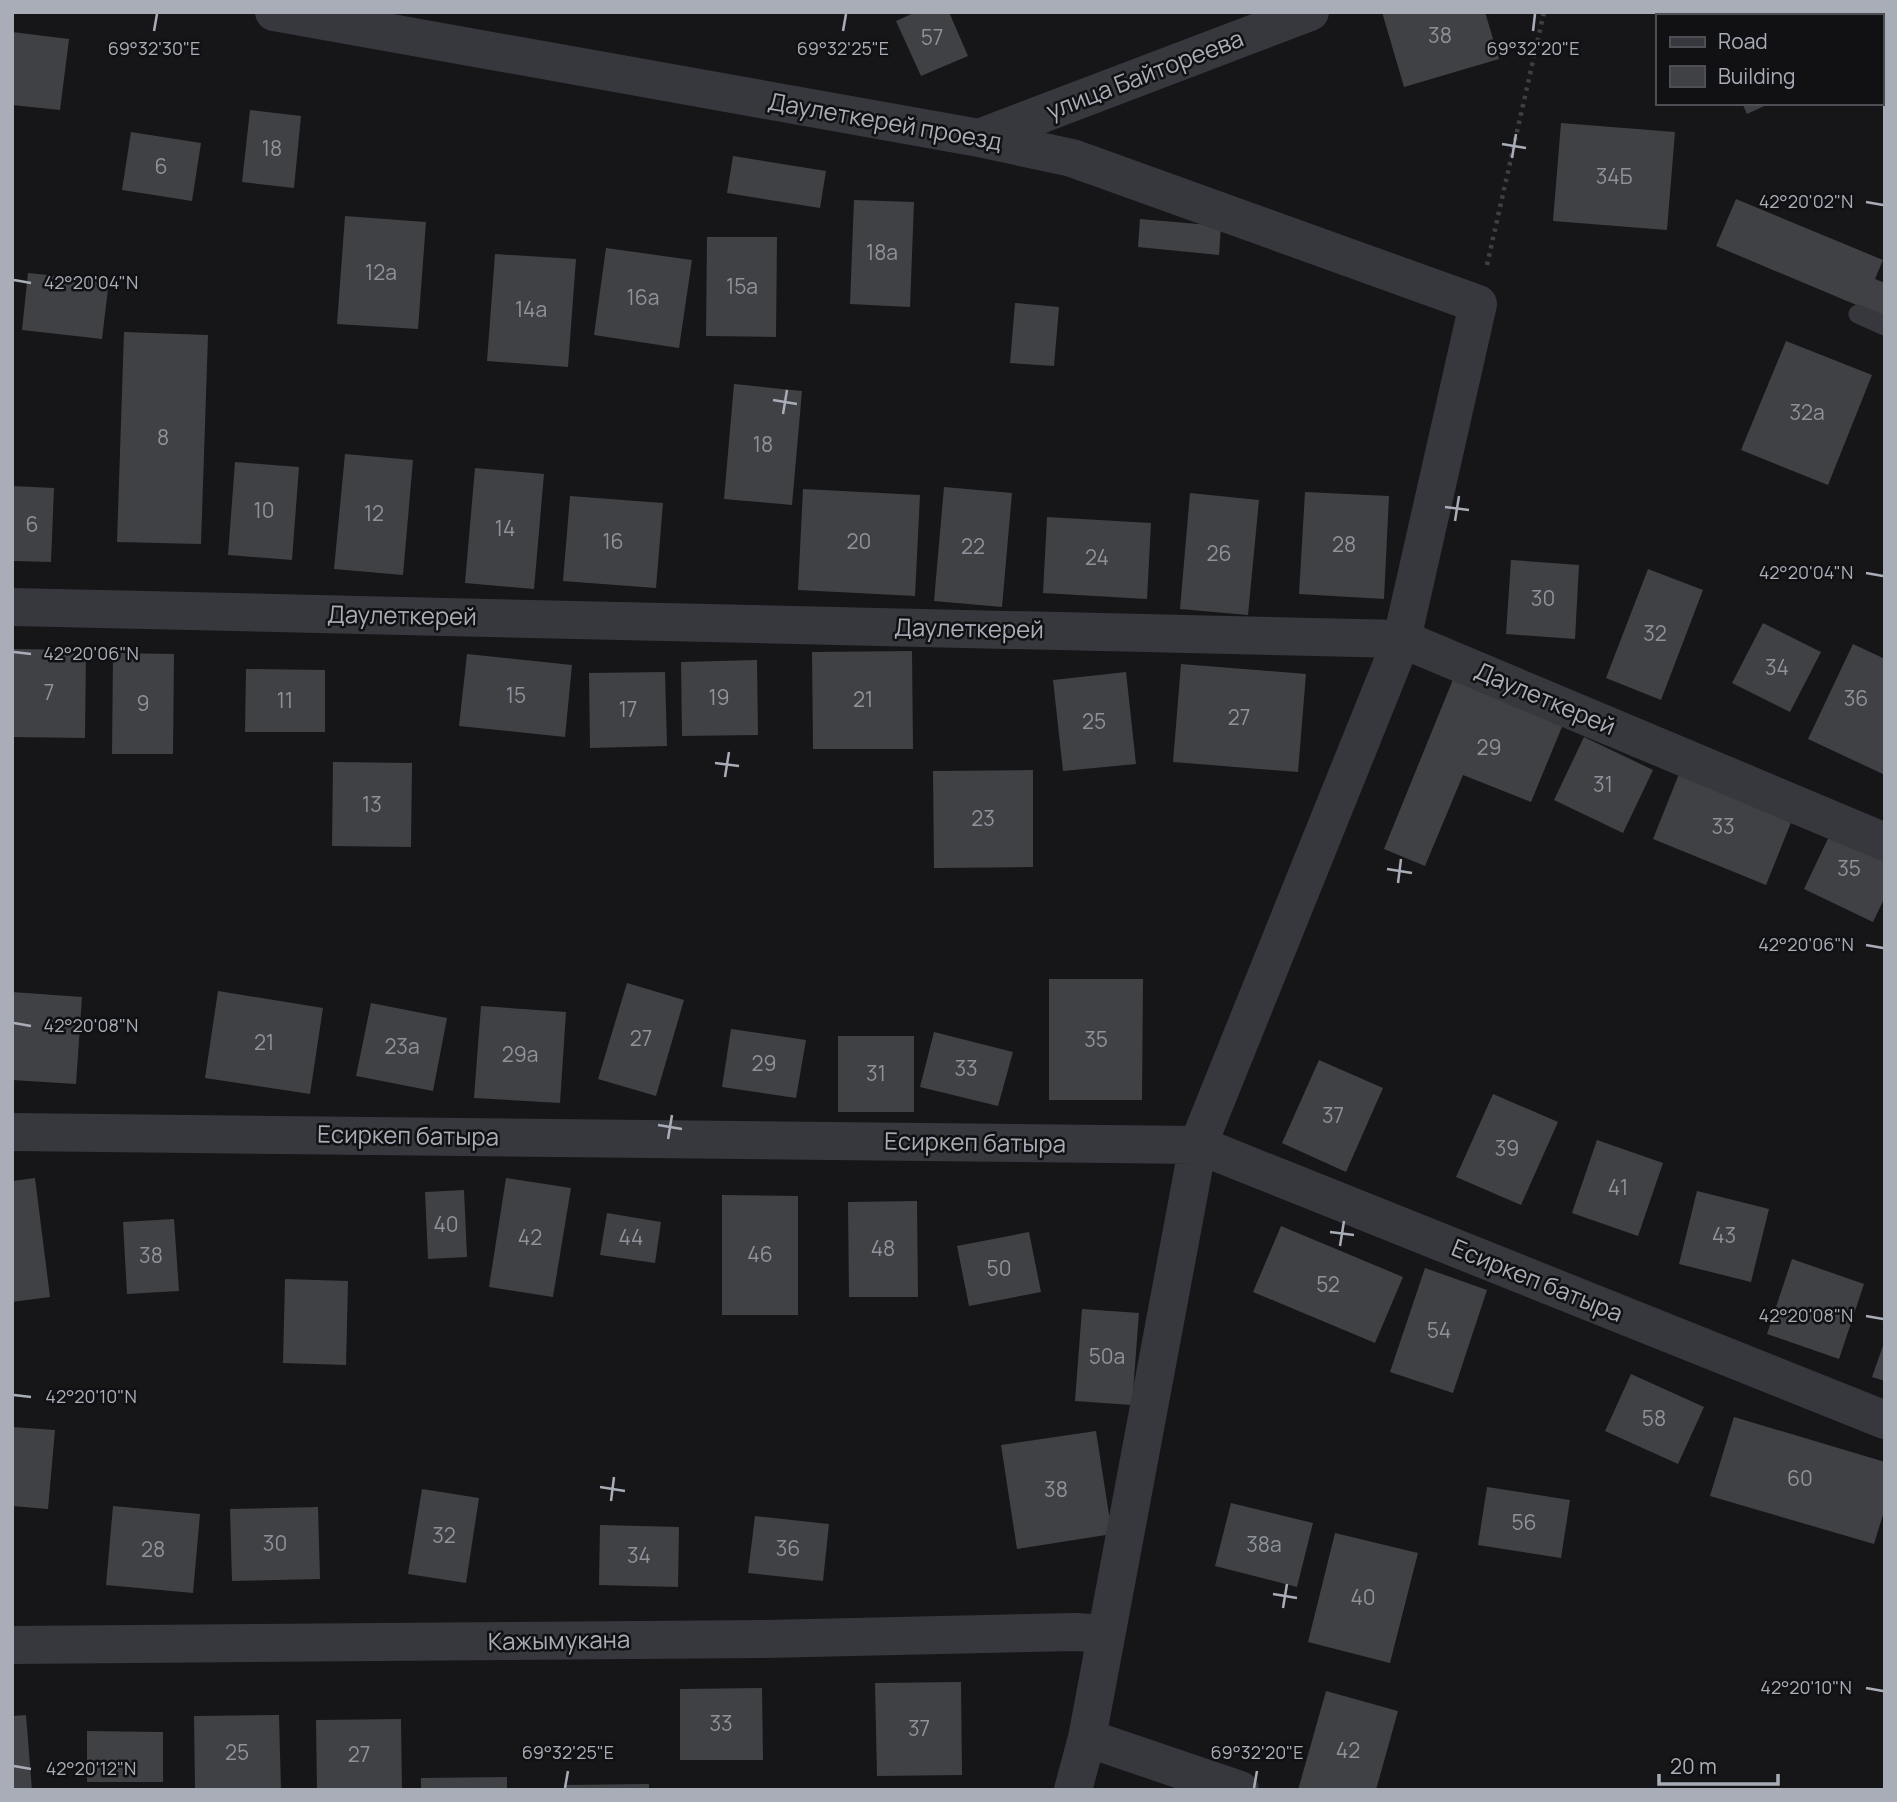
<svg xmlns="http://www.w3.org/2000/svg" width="1897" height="1802" font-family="Manrope,sans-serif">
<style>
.building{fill:#404145}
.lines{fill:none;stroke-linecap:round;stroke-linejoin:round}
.path{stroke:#3d3f44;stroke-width:4.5;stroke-dasharray:3.5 5;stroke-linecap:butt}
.lane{stroke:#37383d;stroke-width:19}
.street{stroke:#37383d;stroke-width:38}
.ticks{fill:none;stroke:#a8adb8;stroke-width:2.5}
.labels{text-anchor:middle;stroke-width:5;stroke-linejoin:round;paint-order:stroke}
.number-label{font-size:21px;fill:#8e929b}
.street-label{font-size:24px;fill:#a8adb8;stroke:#111113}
.ticks-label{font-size:18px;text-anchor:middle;fill:#a8adb8;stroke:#111113;stroke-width:5;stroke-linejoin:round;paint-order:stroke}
</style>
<rect width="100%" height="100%" fill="#161618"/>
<!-- building -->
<path class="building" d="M916 12H949L968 56 921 76 896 21Z
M1382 12H1485L1499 59 1404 87Z
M1712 12H1807L1809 16H1704Z
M12 32 69 39 60 110 12 105Z
M1742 103H1771L1747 114Z
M250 110 301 116 294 188 242 182Z
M1561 123 1675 132 1667 230 1553 221Z
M131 132 201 143 192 201 122 190Z
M733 156 826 171 820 208 727 193Z
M1736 199 1883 260 1875 279 1885 283V317L1716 246Z
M854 200 914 202 910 307 850 304Z
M345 216 426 222 418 329 337 324Z
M1140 219 1221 226 1219 255 1138 247Z
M707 237H777L776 337 706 336Z
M606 248 692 260 679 348 594 335Z
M495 254 576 259 568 367 487 361Z
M28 273 109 281 102 339 22 330Z
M1015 303 1059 307 1054 366 1010 363Z
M124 332 208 335 201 544 117 542Z
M1786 341 1872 375 1828 485 1741 450Z
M734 384 802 391 792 505 724 499Z
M345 454 413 460 403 575 334 569Z
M235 462 299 467 292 560 228 555Z
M475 468 544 474 534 589 465 583Z
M12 486 54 488 51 562 12 561Z
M944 487 1012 493 1002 607 934 601Z
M803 489 920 495 915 596 798 590Z
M1305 492 1389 496 1384 599 1299 594Z
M1190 493 1259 500 1248 615 1180 609Z
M570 496 663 503 656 588 563 581Z
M1047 517 1151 523 1147 599 1043 593Z
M1511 560 1579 565 1575 639 1506 634Z
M1648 569 1703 590 1661 700 1606 678Z
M1763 623 1821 652 1790 712 1732 683Z
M1853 644 1885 659V775L1808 739Z
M12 649 86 650 85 738 12 737Z
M912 651 913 749H813L812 652Z
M113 653 174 654 173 754H112Z
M467 654 572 665 565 737 459 726Z
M757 660 758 735 682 736 681 662Z
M1181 664 1306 674 1298 772 1173 762Z
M246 669 325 670V732H245Z
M665 672 667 746 590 748 589 673Z
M1126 672 1136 764 1063 771 1053 680Z
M1454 677 1564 722 1531 802 1463 775 1425 866 1384 849Z
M1584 737 1653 770 1623 833 1554 800Z
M333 762 412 763 411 847 332 846Z
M1681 769 1794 815 1766 885 1653 839Z
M1033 770V867L934 868 933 771Z
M1834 826 1885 850V897L1873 922 1804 889Z
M1049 979H1143L1142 1100H1049Z
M627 983 684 1000 656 1096 598 1079Z
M218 991 323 1008 310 1094 205 1078Z
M12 992 82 997 76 1084 12 1080Z
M371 1003 447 1018 433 1091 356 1076Z
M481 1006 566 1012 560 1103 474 1098Z
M731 1029 806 1040 796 1098 722 1087Z
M934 1032 1013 1052 998 1106 920 1087Z
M838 1036H914V1112H838Z
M1319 1060 1383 1088 1346 1172 1282 1143Z
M1493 1094 1558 1122 1521 1205 1456 1177Z
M1597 1140 1663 1163 1638 1236 1572 1213Z
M35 1178 50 1297 12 1302V1181Z
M506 1178 571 1188 553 1297 489 1287Z
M464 1190 467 1257 428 1259 425 1192Z
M1697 1191 1769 1209 1751 1282 1679 1264Z
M722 1195 798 1196V1315H722Z
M917 1201 918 1297H849L848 1202Z
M607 1213 661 1222 655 1263 600 1255Z
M174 1219 179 1291 127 1294 123 1222Z
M1281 1226 1403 1277 1375 1343 1253 1292Z
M1029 1232 1041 1292 969 1306 957 1246Z
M1792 1259 1864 1284 1839 1359 1767 1334Z
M1425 1268 1487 1290 1453 1393 1390 1372Z
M285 1279 348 1281 346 1365 283 1363Z
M1082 1309 1139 1313 1132 1405 1075 1401Z
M1885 1340V1381L1872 1377Z
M1631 1374 1704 1407 1678 1464 1605 1431Z
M1734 1417 1885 1462V1508L1874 1544 1710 1496Z
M12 1427 55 1430 48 1509 12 1506Z
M1096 1431 1112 1534 1017 1549 1001 1445Z
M1487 1487 1570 1500 1561 1558 1478 1545Z
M422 1489 479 1498 466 1583 408 1574Z
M1231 1503 1313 1523 1297 1587 1215 1566Z
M113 1506 200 1514 193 1593 106 1585Z
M318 1507 320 1579 232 1581 230 1509Z
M755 1516 829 1524 823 1581 748 1573Z
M600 1525 679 1527 678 1587 599 1585Z
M1335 1533 1418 1553 1390 1663 1308 1642Z
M961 1682 962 1775 877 1776 875 1683Z
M762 1688 763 1760H680V1689Z
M1326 1691 1398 1711 1376 1790H1298Z
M26 1715 32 1790H12V1716Z
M279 1715 281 1790H195L194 1716Z
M401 1719 402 1790H317L316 1720Z
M87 1731 163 1732V1782H87Z
M507 1777V1790H421V1778Z
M649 1784V1790H564V1785Z"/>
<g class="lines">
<!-- path -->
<path class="path" d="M1487 265 1544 12"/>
<!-- lane -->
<path class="lane" d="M1858 314 1885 326"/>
<!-- street -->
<path class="street" d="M274 12 979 138 1072 158 1478 304 1402 639 1198 1145 1087 1738 1073 1790
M979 138 1310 12
M12 607 1402 639 1885 842
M12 1132 1198 1145 1885 1420
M12 1645 765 1639 1075 1632 1106 1634
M1087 1738 1240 1790"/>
</g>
<!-- ticks -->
<path class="ticks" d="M154 31 157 14M843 31 846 14M1533 31 1535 14M1502 144 1526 148M1512 158 1516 134M1866 202 1883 205M14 280 31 283M773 400 797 404M783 414 787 390M1445 507 1469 510M1455 521 1459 496M1866 573 1883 576M14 652 31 654M715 763 739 766M725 777 729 752M1387 869 1412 873M1398 883 1401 859M1866 945 1883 948M14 1023 31 1026M658 1125 682 1129M668 1139 672 1115M1330 1232 1354 1235M1340 1246 1344 1221M1866 1316 1883 1319M14 1395 31 1397M600 1487 625 1491M611 1501 614 1477M1273 1594 1297 1598M1283 1608 1287 1584M1866 1688 1883 1691M14 1766 31 1769M565 1788 568 1771M1254 1788 1257 1771"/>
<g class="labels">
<!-- number labels -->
<g class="number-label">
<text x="1440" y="43">38</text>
<text x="932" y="45">57</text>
<text x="272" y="156">18</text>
<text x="161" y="174">6</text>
<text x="1614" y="184">34Б</text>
<text x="882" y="260">18а</text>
<text x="381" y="280">12а</text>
<text x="742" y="294">15а</text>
<text x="643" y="305">16а</text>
<text x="531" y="317">14а</text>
<text x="1807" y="420">32а</text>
<text x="163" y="445">8</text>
<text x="763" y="452">18</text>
<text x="264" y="518">10</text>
<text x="374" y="521">12</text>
<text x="32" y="532">6</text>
<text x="505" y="536">14</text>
<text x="613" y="549">16</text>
<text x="859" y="549">20</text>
<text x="1344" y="552">28</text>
<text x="973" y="554">22</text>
<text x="1219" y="561">26</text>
<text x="1097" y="565">24</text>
<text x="1543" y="606">30</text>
<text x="1655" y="641">32</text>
<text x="1777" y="675">34</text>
<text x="49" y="700">7</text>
<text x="516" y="703">15</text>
<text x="719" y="705">19</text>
<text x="1856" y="706">36</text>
<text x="863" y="707">21</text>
<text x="285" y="708">11</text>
<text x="143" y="711">9</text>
<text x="628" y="717">17</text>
<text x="1239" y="725">27</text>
<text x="1094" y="729">25</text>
<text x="1489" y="755">29</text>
<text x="1603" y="792">31</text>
<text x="372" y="812">13</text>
<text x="983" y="826">23</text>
<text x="1723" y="834">33</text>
<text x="1849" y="876">35</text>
<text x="641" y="1046">27</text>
<text x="1096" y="1047">35</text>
<text x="264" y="1050">21</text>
<text x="402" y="1054">23а</text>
<text x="520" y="1062">29а</text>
<text x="764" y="1071">29</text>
<text x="966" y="1076">33</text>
<text x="876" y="1081">31</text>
<text x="1333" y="1123">37</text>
<text x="1507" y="1156">39</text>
<text x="1618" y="1195">41</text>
<text x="446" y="1232">40</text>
<text x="1724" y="1243">43</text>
<text x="530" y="1245">42</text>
<text x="631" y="1245">44</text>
<text x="883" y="1256">48</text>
<text x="760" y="1262">46</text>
<text x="151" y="1263">38</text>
<text x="999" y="1276">50</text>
<text x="1328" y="1292">52</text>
<text x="1439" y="1338">54</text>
<text x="1107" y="1364">50а</text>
<text x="1654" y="1426">58</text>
<text x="1800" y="1486">60</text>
<text x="1056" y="1497">38</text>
<text x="1524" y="1530">56</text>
<text x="444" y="1543">32</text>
<text x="275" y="1551">30</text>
<text x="1264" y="1552">38а</text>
<text x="788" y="1556">36</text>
<text x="153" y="1557">28</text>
<text x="639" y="1563">34</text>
<text x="1363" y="1605">40</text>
<text x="721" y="1731">33</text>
<text x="919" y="1736">37</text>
<text x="1348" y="1758">42</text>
<text x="237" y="1760">25</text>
<text x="359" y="1762">27</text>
</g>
<!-- street labels -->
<g class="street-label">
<text transform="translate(1145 75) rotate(-21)" y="8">улица Байтореева</text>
<text transform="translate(885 122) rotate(10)" y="8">Даулеткерей проезд</text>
<text transform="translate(402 616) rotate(1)" y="8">Даулеткерей</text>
<text transform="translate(969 629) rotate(1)" y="8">Даулеткерей</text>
<text transform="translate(1545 699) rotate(23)" y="8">Даулеткерей</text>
<text transform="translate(408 1136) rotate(1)" y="8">Есиркеп батыра</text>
<text transform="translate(975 1143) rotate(1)" y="8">Есиркеп батыра</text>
<text transform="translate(1537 1281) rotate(22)" y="8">Есиркеп батыра</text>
<text transform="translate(559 1641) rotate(-1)" y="8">Кажымукана</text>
</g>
</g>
<g class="ticks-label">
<text x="154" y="55">69°32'30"E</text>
<text x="843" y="55">69°32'25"E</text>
<text x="1533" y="55">69°32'20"E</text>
<text x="1806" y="208">42°20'02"N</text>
<text x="91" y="289">42°20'04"N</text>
<text x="1806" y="579">42°20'04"N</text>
<text x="91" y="660">42°20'06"N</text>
<text x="1806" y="951">42°20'06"N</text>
<text x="91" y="1032">42°20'08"N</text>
<text x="1806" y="1322">42°20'08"N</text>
<text x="91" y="1403">42°20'10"N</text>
<text x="1806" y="1694">42°20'10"N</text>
<text x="568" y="1759">69°32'25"E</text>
<text x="1257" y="1759">69°32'20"E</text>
<text x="91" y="1775">42°20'12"N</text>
</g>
<!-- border -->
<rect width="1897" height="1802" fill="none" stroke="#a8adb8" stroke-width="28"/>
<!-- legend -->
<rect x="1656" y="14" width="228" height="91" fill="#111113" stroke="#4d4f55" stroke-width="2"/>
<rect x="1670" y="37" width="35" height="10" fill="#37383d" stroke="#4d4f55" stroke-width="2"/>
<text x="1718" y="49" font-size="21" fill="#a8adb8">Road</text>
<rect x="1670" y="66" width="35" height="21" fill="#404145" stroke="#4d4f55" stroke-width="2"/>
<text x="1718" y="84" font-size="21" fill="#a8adb8">Building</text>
<!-- scale -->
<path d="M1659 1774v10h119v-10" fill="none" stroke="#a8adb8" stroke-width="3.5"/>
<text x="1670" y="1774" font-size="21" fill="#a8adb8" stroke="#111113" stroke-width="5" paint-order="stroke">20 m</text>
</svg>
